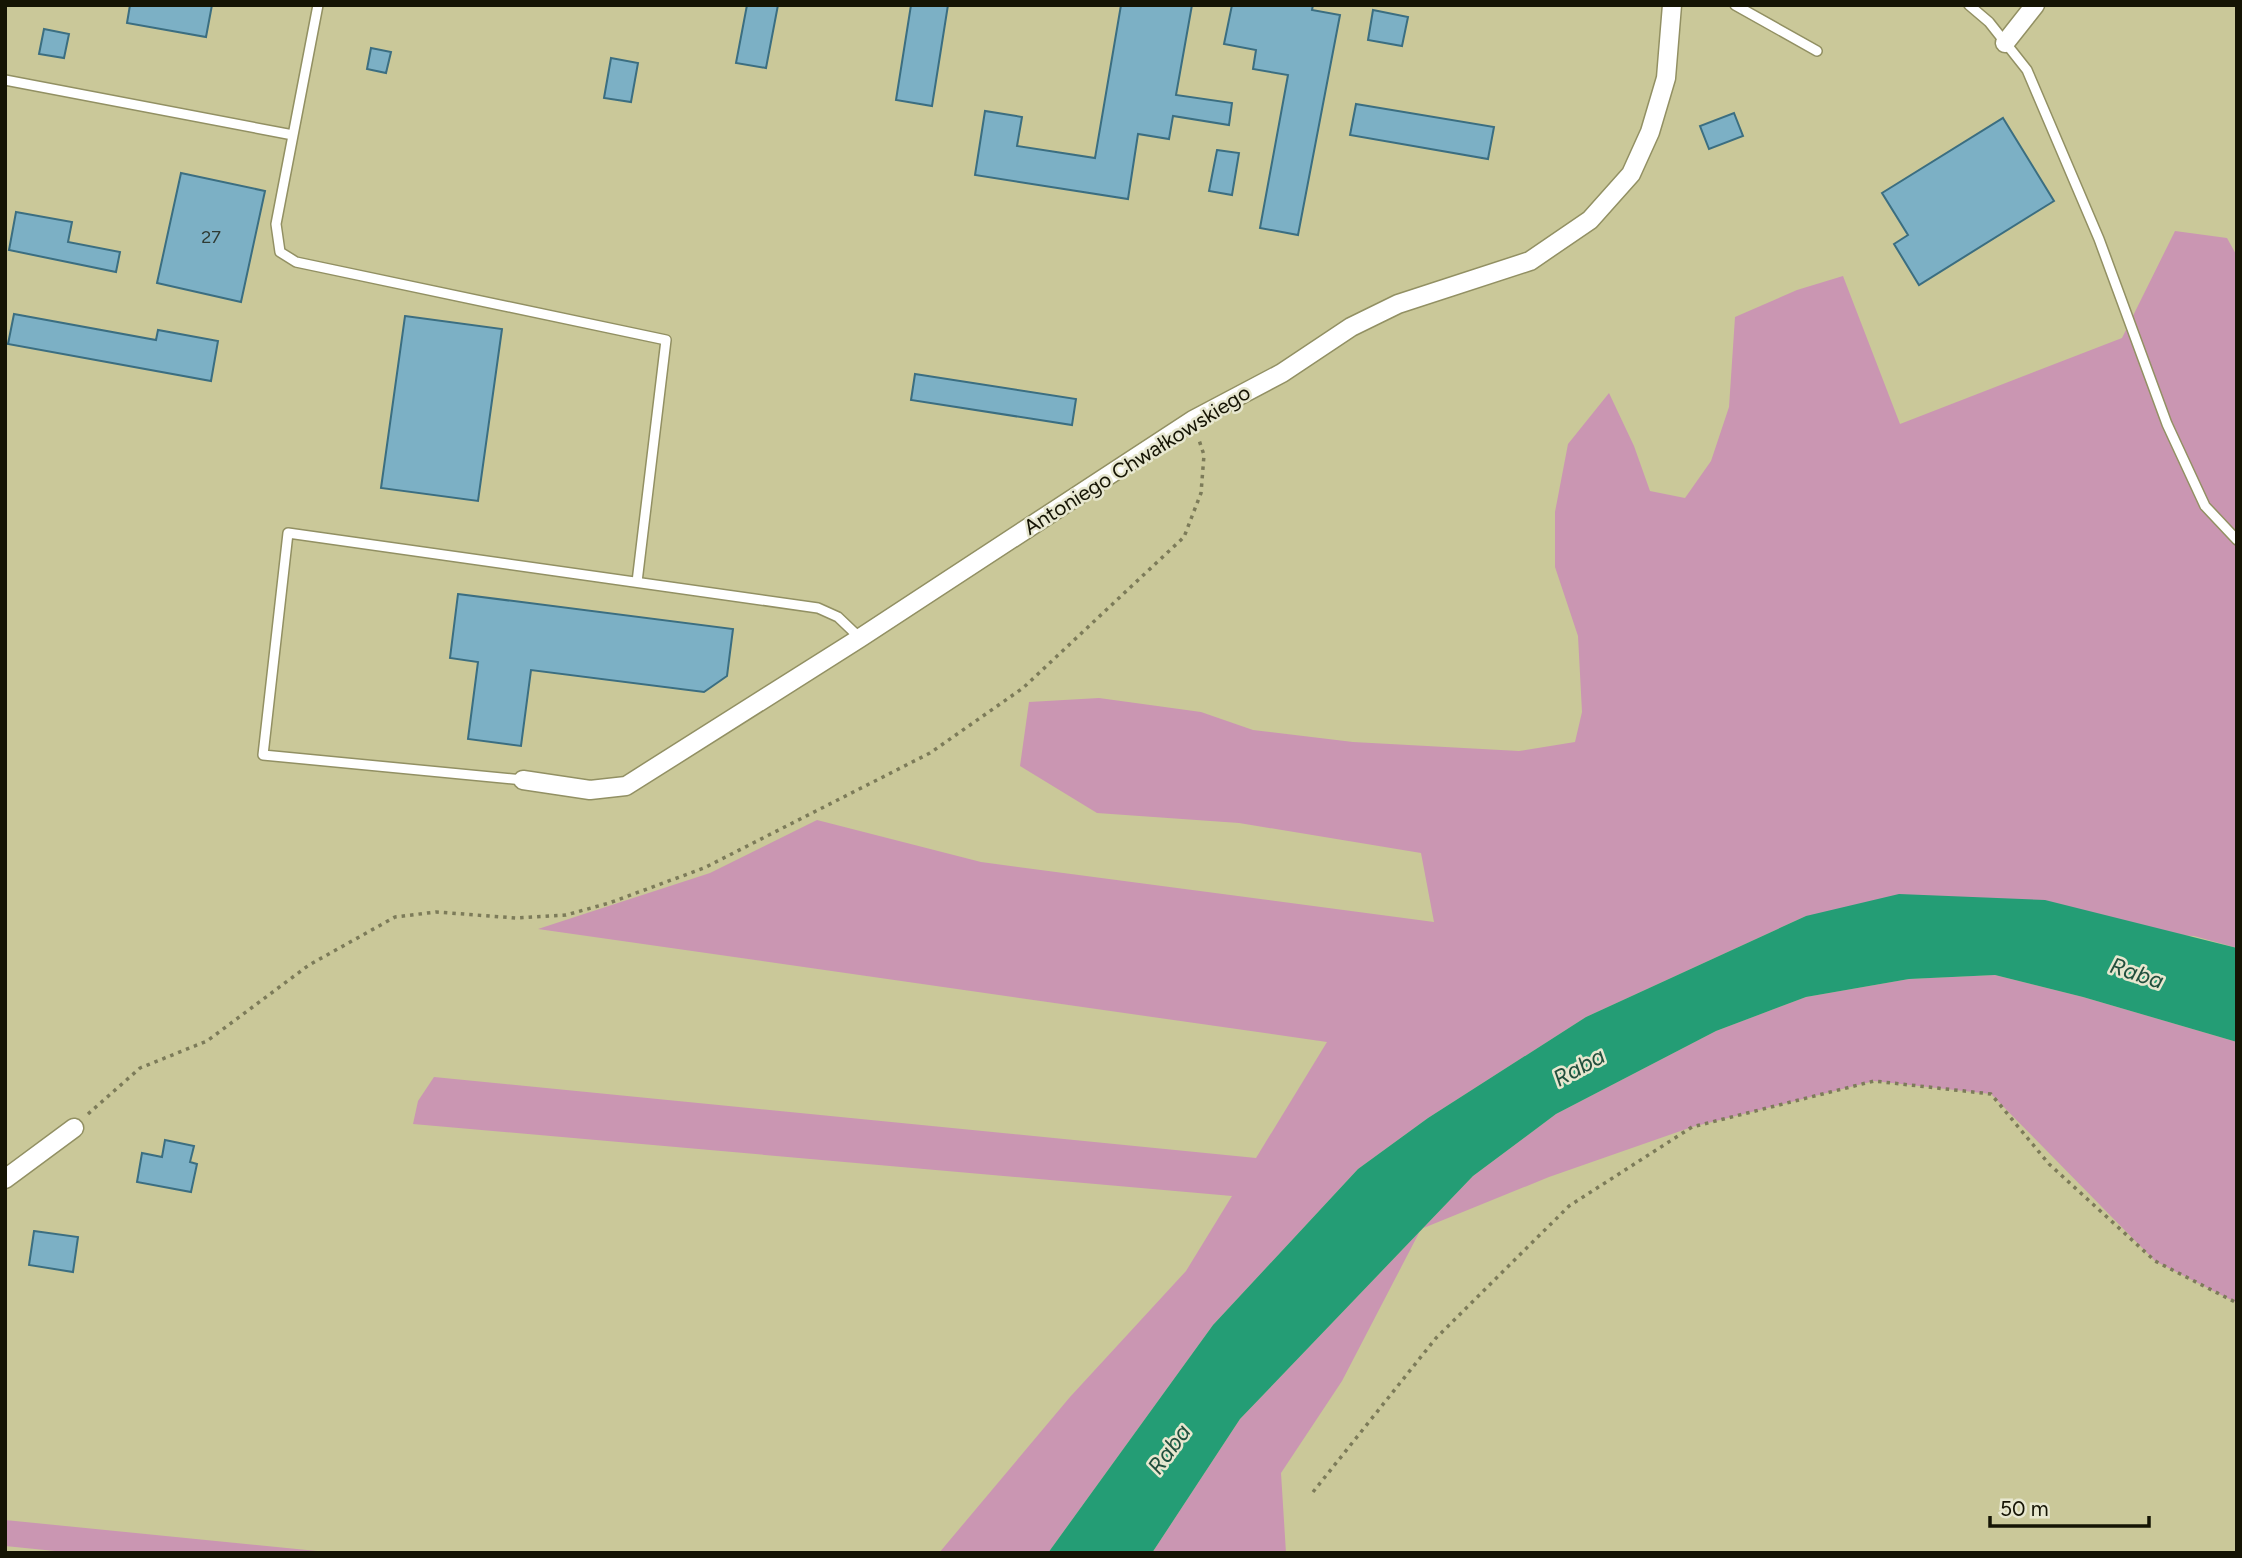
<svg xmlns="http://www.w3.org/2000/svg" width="2242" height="1558" font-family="Figtree,sans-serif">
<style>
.green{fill:#ca96b2}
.water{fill:#249d75}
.building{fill:#7cb0c5;stroke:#3b6e81;stroke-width:2}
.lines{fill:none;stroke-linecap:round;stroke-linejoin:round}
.lane-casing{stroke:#929063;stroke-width:12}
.street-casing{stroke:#929063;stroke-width:21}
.path{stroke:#7c7b59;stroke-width:3.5;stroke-dasharray:3.5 5;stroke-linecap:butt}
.lane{stroke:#fff;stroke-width:9}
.street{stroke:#fff;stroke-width:18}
.labels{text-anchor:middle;stroke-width:5;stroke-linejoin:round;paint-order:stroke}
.number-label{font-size:18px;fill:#2f3b34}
.street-label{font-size:21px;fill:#151404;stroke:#e7e7cf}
.water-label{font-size:23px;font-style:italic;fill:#214f3d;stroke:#e7e7cf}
</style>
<rect width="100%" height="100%" fill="#cac899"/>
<!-- green -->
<path class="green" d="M2175 231 2227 238 2237 256V948L2194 936 1806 916 1586 1017 1428 1118 1358 1169 1213 1325 1048 1553H939L1070 1397 1186 1271 1232 1196 413 1124 418 1101 434 1077 1256 1158 1327 1042 538 929 710 873 817 820 981 862 1434 922 1421 853 1239 823 1097 813 1020 766 1029 702 1099 698 1201 712 1253 730 1353 742 1519 751 1575 742 1582 712 1578 636 1555 567V512L1568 444 1609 393 1634 446 1650 491 1685 498 1711 461 1729 407 1735 317 1797 290 1843 276 1900 424 2122 338Z
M1995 975 2083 997 2237 1042V1303L2155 1261 1991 1094 1874 1081 1692 1127 1549 1177 1421 1229 1342 1381 1281 1473 1286 1553H1152L1240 1419 1473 1176 1556 1114 1716 1031 1806 997 1909 979Z
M5 1520 337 1553H75L5 1546Z"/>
<!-- water -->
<path class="water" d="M1899 894 2045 900 2237 948V1042L2083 997 1995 975 1909 979 1806 997 1716 1031 1556 1114 1473 1176 1240 1419 1152 1553H1048L1213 1325 1358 1169 1428 1118 1586 1017 1806 916Z"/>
<!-- building -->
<path class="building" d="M130 5H212L206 37 127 23Z
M747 5H778L766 68 736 63Z
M911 5H948L932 106 896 100Z
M1121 5H1192L1176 95 1232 103 1229 125 1173 116 1169 139 1138 134 1128 199 975 175 985 111 1022 117 1017 146 1095 158Z
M1232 5H1313L1312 10 1340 15 1298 235 1260 228 1288 75 1253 69 1256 50 1224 44Z
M1373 10 1408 17 1402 46 1368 40Z
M44 29 69 34 64 58 39 54Z
M371 48 391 52 386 73 367 69Z
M611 58 638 63 631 102 604 98Z
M1356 104 1494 127 1488 159 1350 135Z
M1734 113 1743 136 1709 149 1700 126Z
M2003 118 2054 201 1919 285 1894 244 1908 235 1882 193Z
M1217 150 1239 153 1232 195 1209 191Z
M181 173 265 191 241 302 157 283Z
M16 212 72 222 68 242 120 252 116 272 9 250Z
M14 314 156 340 158 330 218 341 211 381 8 344Z
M405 316 502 329 478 501 381 488Z
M915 374 1076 399 1072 425 911 400Z
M458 594 733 629 727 676 704 692 531 670 521 746 468 739 478 662 450 658Z
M165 1140 194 1146 190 1162 197 1164 191 1192 137 1182 142 1153 162 1157Z
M34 1231 78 1237 73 1272 29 1265Z"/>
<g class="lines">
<defs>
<path id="lane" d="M318 5 276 224 280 252 296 262 666 340 637 582
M1735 5 1817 51
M1969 5 1989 22 2027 70 2099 239 2167 424 2205 506 2237 540
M5 80 293 135
M523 780 263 755 288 533 818 608 838 617 860 638"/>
<path id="street" d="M2005 43 2035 5
M523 780 590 790 626 786 860 638 1193 420 1282 373 1351 327 1398 304 1530 261 1590 220 1631 174 1650 132 1666 78 1672 5
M5 1179 74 1128"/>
</defs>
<!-- lane casing -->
<use href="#lane" class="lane-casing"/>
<!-- street casing -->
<use href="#street" class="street-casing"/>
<!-- path -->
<path class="path" d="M88 1114 140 1068 207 1041 309 965 395 917 436 912 516 918 566 915 609 903 704 868 930 753 1023 688 1184 537 1201 493 1204 455 1199 440
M1313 1492 1436 1338 1569 1206 1692 1127 1874 1081 1991 1094 2049 1164 2155 1261 2237 1303"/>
<!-- lane -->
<use href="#lane" class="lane"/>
<!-- street -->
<use href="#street" class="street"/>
</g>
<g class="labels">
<!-- number labels -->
<g class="number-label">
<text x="211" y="243">27</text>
</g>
<!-- street labels -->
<g class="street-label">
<text transform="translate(1137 460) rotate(-32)" y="7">Antoniego Chwałkowskiego</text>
</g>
<!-- water labels -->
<g class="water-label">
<text transform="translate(2137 973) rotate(18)" y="8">Raba</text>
<text transform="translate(1579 1067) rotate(-29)" y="8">Raba</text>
<text transform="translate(1169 1449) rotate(-54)" y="8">Raba</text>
</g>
</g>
<!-- border -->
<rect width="2242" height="1558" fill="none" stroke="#151404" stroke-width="14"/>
<!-- scale -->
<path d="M1990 1516v10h159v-10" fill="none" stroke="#151404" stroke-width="3.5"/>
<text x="2000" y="1516" font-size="21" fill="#151404" stroke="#e7e7cf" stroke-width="5" paint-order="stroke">50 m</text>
</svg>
